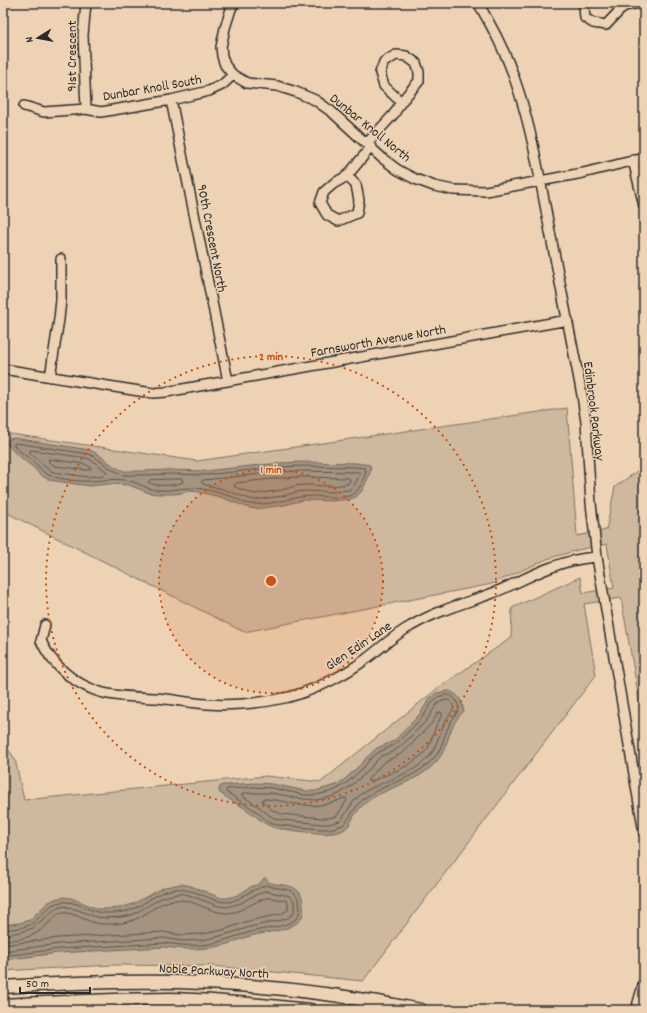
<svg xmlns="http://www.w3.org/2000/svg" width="647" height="1013" font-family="Dekko,sans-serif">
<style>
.green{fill:#ceb89e;stroke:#7c7264}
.water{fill:#a39380;stroke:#73695e}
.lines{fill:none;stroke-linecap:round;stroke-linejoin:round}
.shore{stroke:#5b554d;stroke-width:1}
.minor-casing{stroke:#2b2b2b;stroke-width:12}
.major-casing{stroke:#2b2b2b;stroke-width:15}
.minor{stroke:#edd3b4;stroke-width:9}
.major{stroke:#edd3b4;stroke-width:12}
.ring{fill:none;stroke:#cc5211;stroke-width:2;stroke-dasharray:2 4}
.labels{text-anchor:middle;stroke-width:3;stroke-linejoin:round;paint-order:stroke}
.street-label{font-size:14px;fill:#2b2b2b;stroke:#edd3b4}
.centre{fill:#cc5211;stroke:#edd3b4;stroke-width:2}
.ring-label{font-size:12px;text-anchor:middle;font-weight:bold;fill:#cc5211;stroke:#edd3b4;stroke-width:3;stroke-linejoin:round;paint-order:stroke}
</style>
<rect width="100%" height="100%" fill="#edd3b4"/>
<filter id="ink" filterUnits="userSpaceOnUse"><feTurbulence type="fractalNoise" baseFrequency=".025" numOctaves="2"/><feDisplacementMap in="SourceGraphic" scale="8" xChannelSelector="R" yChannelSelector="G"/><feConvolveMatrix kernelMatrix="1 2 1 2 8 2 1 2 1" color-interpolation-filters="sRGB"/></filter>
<g filter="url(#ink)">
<!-- green -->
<path class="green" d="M567 408 577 536 606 530 615 487 644 466V728L621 598 584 604 596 675 363 981 213 966 113 965 3 971V742L15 759 24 800 266 776 321 782 438 688 511 638 512 608 580 577 583 593 614 588 607 544 578 550 547 559 492 584 244 632 3 511V433L197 461Z"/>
<!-- water -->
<path class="water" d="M14 438 90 450 98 454 115 467 124 471H142L171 470 205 471 279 463 302 462 356 463 370 465 371 469 369 476 362 491 356 497 351 499 331 501 306 500 299 501 285 505 256 509 249 508 220 497 199 492 190 491 175 494H158L149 493 129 485 109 484 89 486 49 480 39 474 35 469 13 451 8 445V441L9 439Z
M449 691C460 695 461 700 464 711 448 724 449 748 437 761 419 781 398 784 376 796 367 801 360 807 354 816 352 820 349 826 345 829 334 837 311 832 297 831 287 829 277 830 268 825 262 822 258 818 253 814 243 806 230 801 220 793L219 790V788L222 785H227L255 783 272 784 306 791H315L336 785 345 779 362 763 367 757 377 748 394 741 420 714 430 698 436 693Z
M264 878H266L268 882C277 886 289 883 297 890 302 894 303 900 303 906 304 912 303 918 298 922 287 931 267 932 254 935 245 937 237 941 228 944 207 950 186 950 164 947L59 953 3 960V925L19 923 30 920 47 903 55 899 64 897 71 898 98 909H105L120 908 133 904 160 889 165 887 181 884 191 886 221 898H227L238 895 252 886 257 885 261 882Z"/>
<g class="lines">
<!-- shore -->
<path class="shore" d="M15 443 89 454 96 458 113 470 124 475H142L171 474 206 475 279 467 302 466 355 467 365 468 366 470C365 477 360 489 354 494 344 500 323 496 312 496 292 496 272 506 252 504 246 504 241 501 235 498 225 494 214 491 203 489 187 486 174 491 158 490 148 490 139 483 130 481 117 478 103 480 90 481 82 482 59 479 51 476 45 474 41 470 37 465 31 459 23 454 16 448L14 445Z
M31 450 87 458 94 462 106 471 107 473 105 475 88 477 53 472 45 467 30 453V451Z
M49 459 85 464 90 467 91 469 88 470 55 466 49 462Z
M302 471 355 472H359L360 474 354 486 349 490 331 492 305 491 297 492 283 496 255 500 250 499 223 489 203 484 201 482 203 480 280 472Z
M302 477 349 478 350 480 348 484 331 486 305 485 295 486 282 490 255 494 251 493 235 487 234 485 236 483 280 478Z
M171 479H182L183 482C176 486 155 487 148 482L150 480Z
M445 695C454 694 457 701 459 709 455 716 450 722 447 730 443 739 441 751 434 758 416 779 388 782 366 797 354 805 352 817 343 825L330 829H322L278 825 266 820 256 811 226 792V790L227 789 255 787 272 788 305 795H315L330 792 337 789 348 782 365 766 370 759 379 752 396 744 423 717 433 701 438 697Z
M448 700 451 702 454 708 445 722 433 751C418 775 386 778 363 793 352 800 348 812 340 821L329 824H322L282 820 276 819 269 815 258 806 242 796V794L243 793H271L304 799 315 800 331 797 339 794 352 785 369 770 374 763 381 756 392 752 400 747 427 720 437 704 440 702Z
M440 712 442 713V715L436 726 428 748 422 755 407 766 370 782 368 781V779L384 762 395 757 404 752 431 724 438 713Z
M344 798H346L347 800 337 816 329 818H322L281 814 272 810 262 801 263 799C278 799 290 804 304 805 317 807 332 804 344 798Z
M3 929C12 930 25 928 33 923 42 916 48 903 62 902 77 900 90 913 105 913 114 913 124 913 133 909 149 902 157 891 176 889 180 888 182 889 185 890 189 891 193 891 197 893 206 896 216 902 226 902 237 902 244 894 254 890 258 889 261 887 265 885 273 888 289 888 294 893 301 899 302 914 295 920 284 928 264 928 251 932 235 936 220 943 203 945 190 946 177 945 164 943L59 949 3 956
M3 934H9L21 932 33 928 55 909 64 906 78 910 96 917 105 918 121 917 132 915 163 897 177 894 181 893 189 895 218 906 227 907 241 903 249 898 265 891 290 896 294 901V913L288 918 282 920 250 927 224 935 203 940 181 941 164 938 59 944 3 951
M3 940C14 941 29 938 38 932 42 929 46 925 50 922 53 919 56 914 61 913 72 911 85 921 96 923 104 925 114 924 123 923 142 920 152 906 169 901 190 895 207 913 227 913 240 913 249 904 261 900 262 899 264 898 266 898 270 897 283 900 287 901L288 903V910L281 914 248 921 223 930 202 934 181 935 163 932 58 938 3 945"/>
<defs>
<path id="minor" d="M234 3 231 9 225 28 221 47 222 56 225 65 233 75 247 83 277 86 296 92 315 100 332 112 382 158 398 170 415 179 434 186 453 190 486 191 583 173 644 158
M478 3C493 28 507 55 516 83 533 133 541 185 551 237 561 290 572 342 582 395L586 422 591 503 597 557 644 833
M585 3 584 7 585 18 593 23 606 25 624 6 640 3
M171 100 228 381
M24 106 44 112 86 109 101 112 171 100 209 91 222 85 233 75
M86 109 83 35 86 3
M367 143 394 114 401 102 419 81V72L416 63 406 56 396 55 384 62 380 73 384 86 401 102
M633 160 644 206
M347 176 356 185 359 200 357 213 338 221 327 215 320 203 324 192 333 184 347 176 371 147
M3 369 139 391 153 393 166 392 568 320
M50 377 59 319 61 300V259
M45 625 41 641C44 647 48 654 52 659 64 674 81 686 100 692 115 697 138 697 155 698 172 699 189 703 207 704 234 706 263 703 289 697 315 690 345 675 366 659 381 648 394 635 411 626 436 611 465 603 493 593 513 585 532 574 552 567 567 561 582 558 597 557
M636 1010 644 981"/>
<path id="major" d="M3 987C61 983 120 981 178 982 260 984 341 994 421 1010
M3 1005C59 1002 115 999 171 999 217 1000 264 1005 310 1010"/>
</defs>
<!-- minor casing -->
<use href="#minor" class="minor-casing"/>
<!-- major casing -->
<use href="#major" class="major-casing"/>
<!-- minor -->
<use href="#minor" class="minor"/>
<!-- major -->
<use href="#major" class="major"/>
</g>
</g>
<!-- distance rings -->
<circle cx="271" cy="581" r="112" fill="#cc5211" fill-opacity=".12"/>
<g class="ring">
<circle cx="271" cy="581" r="112"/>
<circle cx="271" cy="581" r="225"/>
</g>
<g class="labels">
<!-- street labels -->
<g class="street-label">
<text transform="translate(71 56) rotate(-90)" y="5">91st Crescent</text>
<text transform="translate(152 87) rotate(-10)" y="5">Dunbar Knoll South</text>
<text transform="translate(371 127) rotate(39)" y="5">Dunbar Knoll North</text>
<text transform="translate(213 238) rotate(79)" y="5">90th Crescent North</text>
<text transform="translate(378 340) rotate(-10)" y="5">Farnsworth Avenue North</text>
<text transform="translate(595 411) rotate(83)" y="5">Edinbrook Parkway</text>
<text transform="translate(358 645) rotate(-34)" y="5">Glen Edin Lane</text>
<text transform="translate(214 970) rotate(3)" y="5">Noble Parkway North</text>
</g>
</g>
<circle cx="271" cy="581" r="6" class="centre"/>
<g class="ring-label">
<text x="271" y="360">2 min</text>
<text x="271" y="473">1 min</text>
</g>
<!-- margin -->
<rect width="647" height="1013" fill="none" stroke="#edd3b4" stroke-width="16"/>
<rect x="8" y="8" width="631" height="997" fill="none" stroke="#2b2b2b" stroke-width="1.5" filter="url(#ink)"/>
<!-- north arrow -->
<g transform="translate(38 38) rotate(259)" stroke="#edd3b4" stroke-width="3" paint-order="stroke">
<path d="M0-3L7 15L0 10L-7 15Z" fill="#2b2b2b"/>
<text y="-6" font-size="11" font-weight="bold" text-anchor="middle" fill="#2b2b2b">N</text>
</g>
<!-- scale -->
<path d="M20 987v6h70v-6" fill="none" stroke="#2b2b2b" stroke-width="2"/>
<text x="26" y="987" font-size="12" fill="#2b2b2b" stroke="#edd3b4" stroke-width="3" paint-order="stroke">50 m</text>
</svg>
